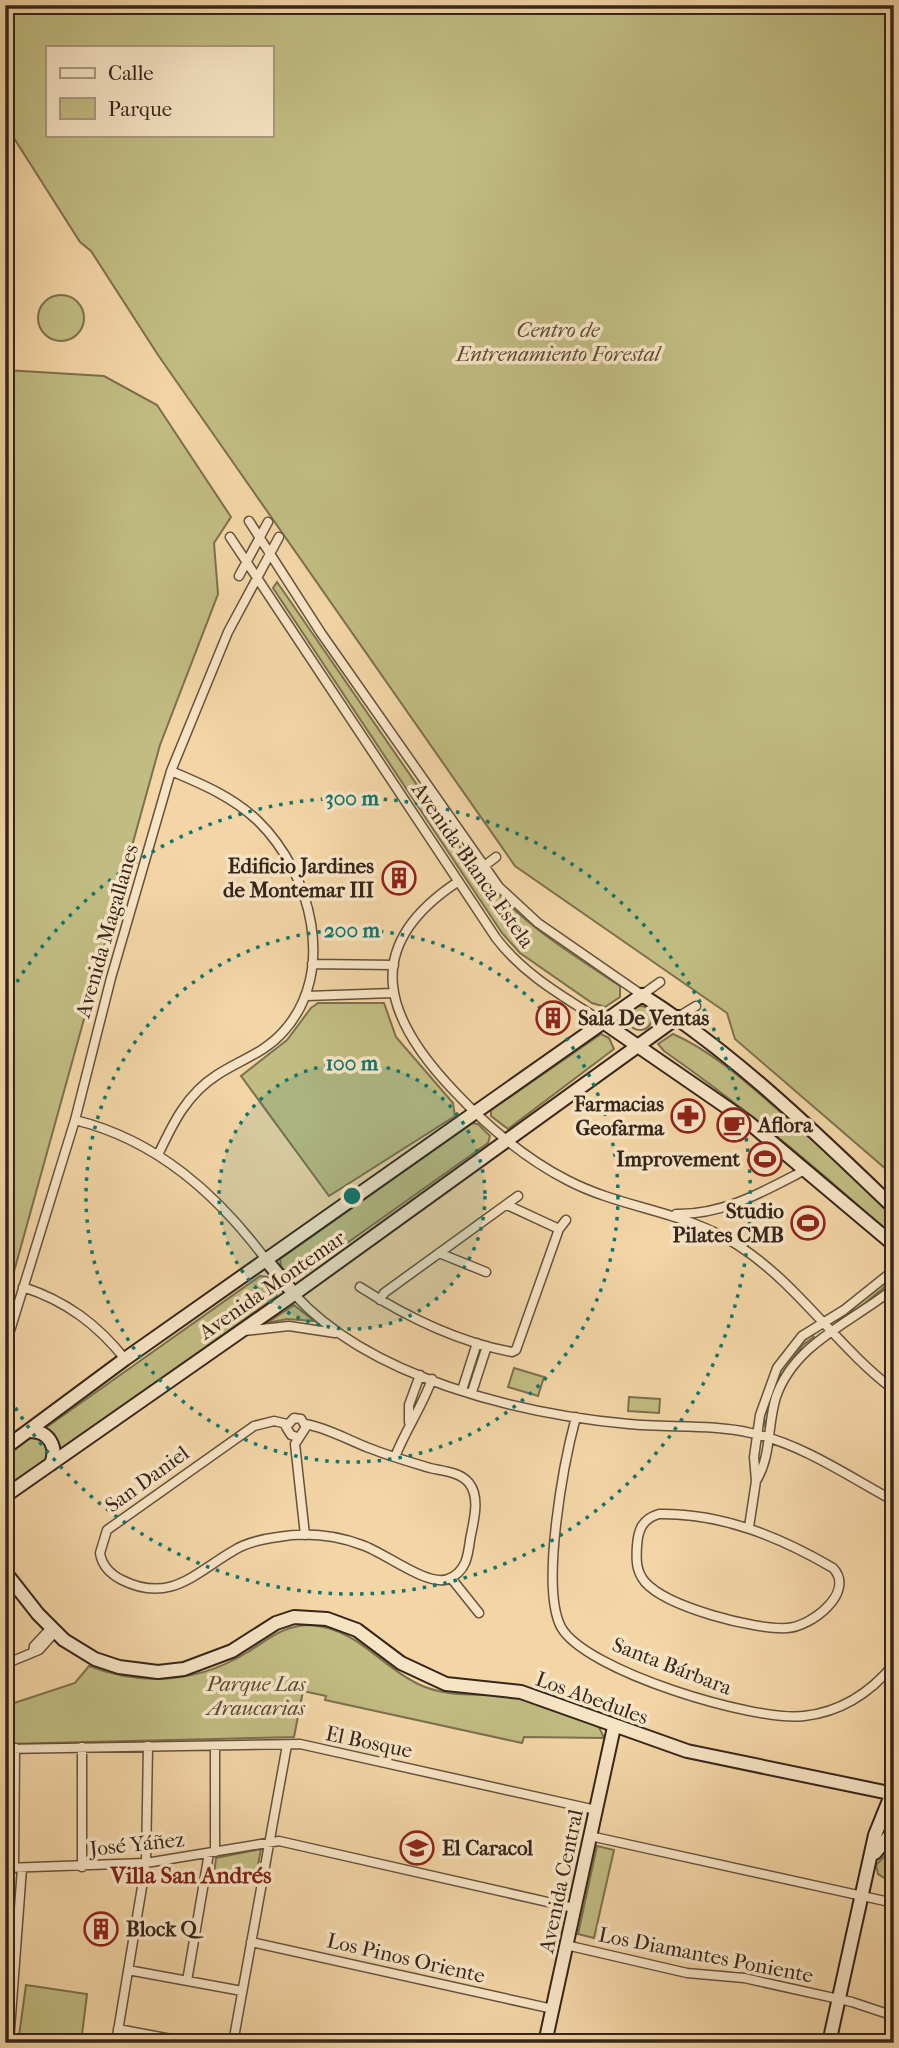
<svg xmlns="http://www.w3.org/2000/svg" width="899" height="2048" font-family="'IM FELL French Canon',serif">
<style>
.green{fill:#c1bc82;stroke:#7c704e;stroke-width:2;fill-rule:evenodd}
.lines{fill:none;stroke-linecap:round;stroke-linejoin:round}
.street-casing{stroke:#65513e;stroke-width:11}
.secondary-casing{stroke:#36251b;stroke-width:16}
.street{stroke:#f7e4c5;stroke-width:8}
.secondary{stroke:#f7e4c5;stroke-width:12}
.ring{fill:none;stroke:#0f766e;stroke-width:3.5;stroke-dasharray:3.5 7}
.labels{text-anchor:middle;stroke-width:7;stroke-linejoin:round;paint-order:stroke}
.park-label{font-size:21px;font-style:italic;fill:#594b35;stroke:#f7e4c5}
.street-label{font-size:21px;fill:#36251b;stroke:#f7e4c5}
.poi-label{font-size:21px;font-weight:bold;fill:#36251b;stroke:#f7e4c5;text-anchor:end}
.neighbourhood-label{font-size:23px;font-weight:bold;fill:#7a1f14;stroke:#f7e4c5}
.centre{fill:#0f766e;stroke:#f7e4c5;stroke-width:3.5}
.ring-label{font-size:21px;text-anchor:middle;font-weight:bold;fill:#0f766e;stroke:#f7e4c5;stroke-width:7;stroke-linejoin:round;paint-order:stroke}
</style>
<rect width="100%" height="100%" fill="#f3d5a6"/>
<filter id="stains"><feTurbulence type="fractalNoise" baseFrequency=".00286" numOctaves="4"/><feColorMatrix values="0 0 0 0 .2 0 0 0 0 .09 0 0 0 0 .02 0 0 0 .5 -.17"/></filter>
<radialGradient id="worn" r=".72"><stop offset=".6" stop-color="#630" stop-opacity="0"/><stop offset="1" stop-color="#630" stop-opacity=".3"/></radialGradient>
<!-- green -->
<path class="green" d="M5 5H894V1176L735 1039 727 1013 515 866 158 355 91 251 80 242 5 124ZM47 47H271V135H47Z
M38 318a23 23 0 1 1 46 0a23 23 0 1 1-46 0Z
M5 370 104 376 157 405 231 517 214 543 218 594 160 745 5 1304Z
M277 582 475 869C521 923 562 948 620 986V997L605 1007 592 1003 520 953 502 933 273 588Z
M318 1003H384L396 1037 453 1103 455 1116 329 1196 241 1076 287 1040 311 1008Z
M628 1018a12 12 0 1 1 24 0a12 12 0 1 1-24 0Z
M601 1034 609 1038 614 1049 508 1129 491 1116V1110Z
M673 1034C714 1052 749 1085 783 1114 821 1147 858 1181 894 1218V1238C819 1169 748 1110 664 1051L658 1044Z
M472 1123 478 1124 490 1136 488 1143 295 1280 290 1279 281 1266 280 1259Z
M894 1274V1279L863 1305 838 1320Z
M260 1276 268 1277 278 1289 276 1297 59 1452 55 1438 44 1429Z
M294 1305 314 1321 287 1319 267 1323Z
M811 1334 814 1337 803 1345 784 1371 765 1425C758 1394 788 1352 811 1334Z
M514 1368 544 1377 538 1396 508 1387Z
M629 1397 660 1399 659 1413 628 1411Z
M33 1436 47 1444 48 1458 5 1489V1456Z
M311 1625C360 1630 377 1664 418 1684 447 1698 477 1693 508 1696 540 1699 570 1715 599 1727L604 1738 524 1737 522 1743 325 1700 326 1696 303 1691 294 1737 5 1744V1706L75 1683 89 1666C145 1687 197 1683 248 1652 270 1638 284 1625 311 1625Z
M597 1846 614 1850 594 1938 578 1934Z
M894 1846V1884L878 1874 876 1865Z
M261 1849 255 1881 214 1875 216 1858Z
M26 1985 87 1994 81 2043H18Z"/>
<g class="lines">
<defs>
<path id="street" d="M249 521 321 633 499 887 538 923 642 995 660 982
M230 537 496 938C524 975 564 997 603 1022
M239 576 268 522
M483 867 496 857
M456 883C359 948 385 1019 455 1092 488 1127 524 1158 567 1180 622 1209 687 1211 739 1246 798 1284 837 1347 894 1390
M312 964 394 965
M307 996 393 993
M678 1017 696 1006
M75 1120C157 1140 218 1195 267 1261
M158 1155C173 1123 187 1094 217 1075 240 1060 264 1053 283 1032 338 972 311 873 258 821 233 797 202 784 171 771
M507 1205 559 1229
M676 1214C724 1215 764 1191 805 1170
M439 1253 486 1272
M23 1287C66 1301 97 1324 125 1359
M360 1287C405 1316 458 1342 512 1352L516 1350 559 1229 566 1220
M294 1294C370 1378 519 1414 629 1424 667 1428 714 1424 751 1433 802 1444 848 1476 894 1501
M380 1300 384 1293 518 1196
M244 1331 289 1326 335 1333
M5 1347 75 1120 111 978 171 771 228 632 279 537
M462 1390 477 1343
M472 1392 487 1346
M576 1417C564 1461 540 1587 561 1627 585 1671 755 1722 804 1716 841 1712 871 1692 894 1664
M409 1422V1405L420 1375
M287 1424 274 1421 254 1426 107 1530 100 1553C102 1566 110 1574 122 1580 170 1604 195 1573 233 1551 245 1543 263 1539 278 1537 306 1532 335 1535 362 1545 384 1552 427 1587 448 1579 466 1572 468 1556 470 1540 473 1523 481 1498 469 1483 460 1472 443 1471 430 1468 410 1462 389 1456 369 1448 348 1440 328 1428 305 1424
M297 1437 291 1435 286 1427 294 1418 301 1419 306 1427 295 1444 305 1535
M395 1457C406 1429 422 1407 432 1379
M756 1481C772 1455 767 1425 776 1397 795 1342 853 1322 894 1288
M659 1514C722 1513 780 1537 833 1568 856 1592 811 1627 787 1628 754 1630 667 1607 645 1582 636 1571 636 1560 637 1546 638 1530 642 1519 659 1514Z
M749 1527 756 1481 754 1457 760 1415 777 1368 802 1336 844 1310 894 1270
M451 1578 479 1613
M33 1652 34 1646 51 1628
M5 1664 39 1650 55 1632
M215 1746V1852
M5 1749 300 1744 596 1810
M590 1836 894 1903
M82 1867V1747
M5 1868 146 1863 279 1841 574 1908
M14 1868 15 1748
M251 1942 553 2009
M566 1945 687 1973 744 1978 852 2002 894 2016
M128 1970 242 1991
M187 1981 209 1853
M118 2029 193 2043
M9 2043 22 1868
M116 2043 146 1863 148 1746
M233 2043 287 1745"/>
<path id="secondary" d="M603 1022 748 1122 894 1245
M267 1261 294 1294
M30 1431C49 1431 58 1447 51 1464
M5 1448 125 1359 642 995C735 1054 815 1132 894 1208
M5 1496 294 1294 678 1017
M5 1572 38 1614 64 1640 95 1659 119 1667 158 1672 184 1669 232 1651 276 1623 294 1617 327 1619 357 1630 401 1663 446 1684 521 1692 687 1751 894 1794
M875 1853 894 1830
M545 2043 614 1727
M829 2043 875 1835 894 1788"/>
</defs>
<!-- street casing -->
<use href="#street" class="street-casing"/>
<!-- secondary casing -->
<use href="#secondary" class="secondary-casing"/>
<!-- street -->
<use href="#street" class="street"/>
<!-- secondary -->
<use href="#secondary" class="secondary"/>
</g>
<!-- distance rings -->
<circle cx="352" cy="1196" r="133" fill="#0f766e" fill-opacity=".12"/>
<g class="ring">
<circle cx="352" cy="1196" r="133"/>
<circle cx="352" cy="1196" r="266"/>
<path d="M6 1000A398 398 0 1 1 6 1392"/>
</g>
<!-- icons -->
<defs>
<symbol id="building-ring" viewBox="-11 -11 22 22"><circle r="9.5" fill="#f7e4c5" stroke="#8f2418" stroke-width="1.5"/><path d="M-4-6H4V6H1V3H-1V6H-4ZM-2.5-4.3h1.7v1.8h-1.7ZM.8-4.3h1.7v1.8H.8ZM-2.5-1h1.7V.8h-1.7ZM.8-1h1.7V.8H.8Z" fill="#8f2418"/></symbol>
<symbol id="pharmacy-ring" viewBox="-11 -11 22 22"><circle r="9.5" fill="#f7e4c5" stroke="#8f2418" stroke-width="1.5"/><path d="M-2-6h4v4h4v4h-4v4h-4v-4h-4v-4h4Z" fill="#8f2418"/></symbol>
<symbol id="cafe-ring" viewBox="-11 -11 22 22"><circle r="9.5" fill="#f7e4c5" stroke="#8f2418" stroke-width="1.5"/><path d="M-5.5-4.5H6V0H3Q3 3.5 0 3.5H-2.5Q-5.5 3.5-5.5 0ZM3-3.2v2h1.7v-2ZM-6 4.5H4V6H-6Z" fill="#8f2418"/></symbol>
<symbol id="stadium-ring" viewBox="-11 -11 22 22"><circle r="9.5" fill="#f7e4c5" stroke="#8f2418" stroke-width="1.5"/><path d="M0-5a6.5 5 0 1 0 0 10a6.5 5 0 1 0 0-10ZM-3.5-1.8h7v3.6h-7Z" fill="#8f2418"/></symbol>
<symbol id="school-ring" viewBox="-11 -11 22 22"><circle r="9.5" fill="#f7e4c5" stroke="#8f2418" stroke-width="1.5"/><path d="M0-5L7-2L0 1L-7-2ZM-4 1L0 2.5L4 1V4Q0 6-4 4Z" fill="#8f2418"/></symbol>
</defs>
<g fill-rule="evenodd">
<use href="#building-ring" x="380" y="859" width="38" height="38"/>
<use href="#building-ring" x="534" y="999" width="38" height="38"/>
<use href="#pharmacy-ring" x="669" y="1097" width="38" height="38"/>
<use href="#cafe-ring" x="715" y="1106" width="38" height="38"/>
<use href="#stadium-ring" x="746" y="1140" width="38" height="38"/>
<use href="#stadium-ring" x="789" y="1204" width="38" height="38"/>
<use href="#school-ring" x="398" y="1829" width="38" height="38"/>
<use href="#building-ring" x="82" y="1910" width="38" height="38"/>
</g>
<g class="labels">
<!-- park labels -->
<g class="park-label">
<text x="558" y="337">Centro de<tspan x="558" dy="24">Entrenamiento Forestal</tspan></text>
<text x="256" y="1691">Parque Las<tspan x="256" dy="24">Araucarias</tspan></text>
</g>
<!-- street labels -->
<g class="street-label">
<text transform="translate(473 865) rotate(55)" y="7">Avenida Blanca Estela</text>
<text transform="translate(107 931) rotate(-74)" y="7">Avenida Magallanes</text>
<text transform="translate(272 1285) rotate(-35)" y="7">Avenida Montemar</text>
<text transform="translate(147 1479) rotate(-36)" y="7">San Daniel</text>
<text transform="translate(672 1666) rotate(21)" y="7">Santa Bárbara</text>
<text transform="translate(592 1698) rotate(20)" y="7">Los Abedules</text>
<text transform="translate(369 1742) rotate(12)" y="7">El Bosque</text>
<text transform="translate(137 1844) rotate(-6)" y="7">José Yáñez</text>
<text transform="translate(561 1881) rotate(-78)" y="7">Avenida Central</text>
<text transform="translate(706 1955) rotate(11)" y="7">Los Diamantes Poniente</text>
<text transform="translate(406 1958) rotate(13)" y="7">Los Pinos Oriente</text>
</g>
<!-- poi labels -->
<g class="poi-label">
<text x="374" y="873">Edificio Jardines<tspan x="374" dy="24">de Montemar III</tspan></text>
<text x="578" y="1025" text-anchor="start">Sala De Ventas</text>
<text x="664" y="1111">Farmacias<tspan x="664" dy="24">Geofarma</tspan></text>
<text x="758" y="1132" text-anchor="start">Aflora</text>
<text x="740" y="1166">Improvement</text>
<text x="784" y="1218">Studio<tspan x="784" dy="24">Pilates CMB</tspan></text>
<text x="442" y="1855" text-anchor="start">El Caracol</text>
<text x="126" y="1936" text-anchor="start">Block Q</text>
</g>
<!-- neighbourhood labels -->
<g class="neighbourhood-label">
<text x="191" y="1883">Villa San Andrés</text>
</g>
</g>
<circle cx="352" cy="1196" r="10" class="centre"/>
<g class="ring-label">
<text x="352" y="805">300 m</text>
<text x="352" y="937">200 m</text>
<text x="352" y="1070">100 m</text>
</g>
<!-- margin -->
<rect width="899" height="2048" fill="none" stroke="#f3d5a6" stroke-width="28"/>
<rect x="7" y="7" width="885" height="2034" fill="none" stroke="#36251b" stroke-width="3.5"/>
<rect x="14" y="14" width="871" height="2020" fill="none" stroke="#36251b" stroke-width="2"/>
<!-- legend -->
<rect x="46" y="46" width="228" height="91" fill="#f7e4c5" stroke="#aa9881" stroke-width="2"/>
<rect x="60" y="68" width="35" height="10" fill="#f7e4c5" stroke="#aa9881" stroke-width="2"/>
<text x="108" y="80" font-size="21" fill="#36251b">Calle</text>
<rect x="60" y="98" width="35" height="21" fill="#c1bc82" stroke="#aa9881" stroke-width="2"/>
<text x="108" y="116" font-size="21" fill="#36251b">Parque</text>
<rect width="100%" height="100%" filter="url(#stains)"/>
<rect width="100%" height="100%" fill="url(#worn)"/>
</svg>
